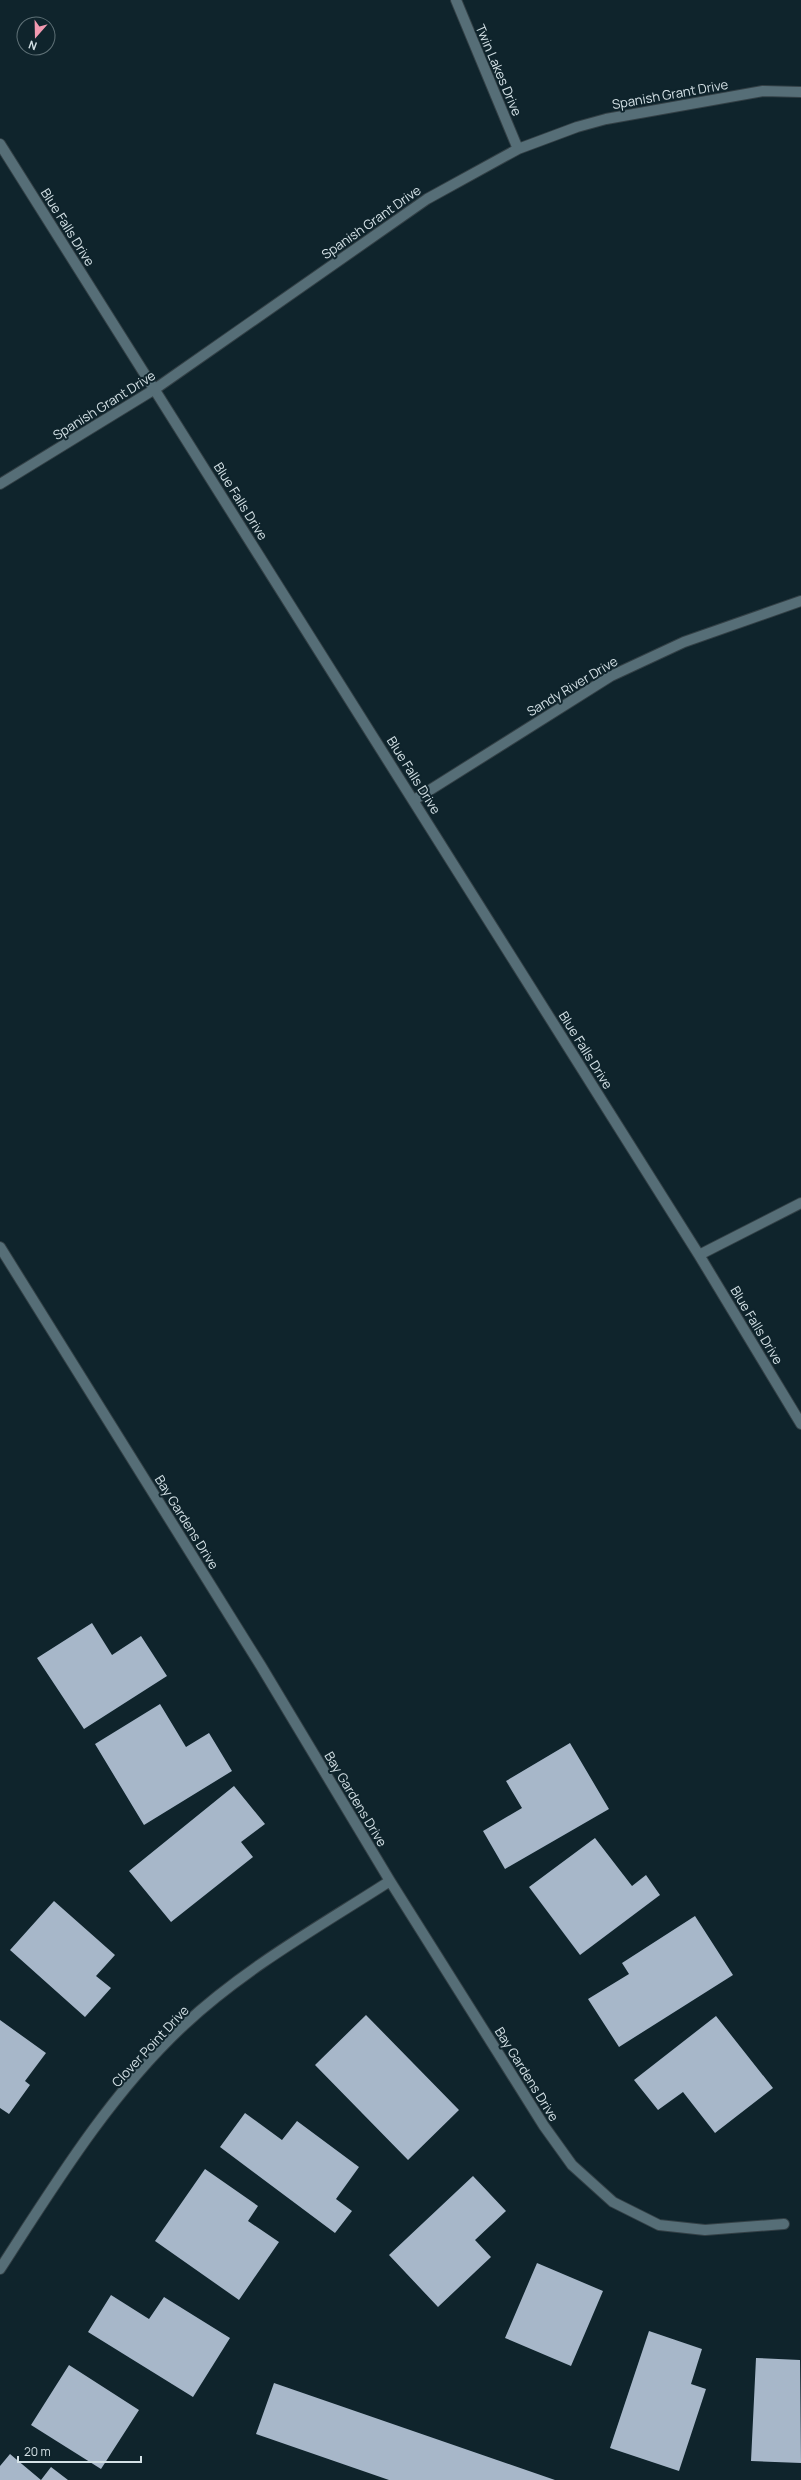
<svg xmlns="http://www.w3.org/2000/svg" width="801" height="2480" font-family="Manrope,sans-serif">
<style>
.building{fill:#a7b7c9}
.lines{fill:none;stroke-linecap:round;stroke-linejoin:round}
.minor-casing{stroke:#334046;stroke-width:12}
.minor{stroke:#566e77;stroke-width:10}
.labels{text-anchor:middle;stroke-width:4;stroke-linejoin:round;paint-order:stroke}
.street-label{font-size:13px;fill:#d4e1e6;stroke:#0f242c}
</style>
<rect width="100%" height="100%" fill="#0f242c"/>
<!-- building -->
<path class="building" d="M92 1623 112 1655 141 1636 167 1676 84 1729 37 1658Z
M160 1704 186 1747 209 1733 232 1771 144 1825 95 1744Z
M570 1743 609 1809 505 1869 483 1831 522 1808 506 1781Z
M234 1786 265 1824 241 1842 253 1857 171 1922 129 1871Z
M595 1838 632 1886 646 1875 660 1895 580 1955 529 1887Z
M54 1901 115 1955 96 1976 111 1988 85 2017 10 1950Z
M695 1916 733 1975 619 2047 588 1999 629 1974 622 1963Z
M366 2015 459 2110 408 2160 315 2065Z
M716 2016 773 2088 715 2133 683 2092 658 2110 634 2080Z
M0 2020 46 2053 25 2081 30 2085 9 2114 0 2108Z
M245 2113 282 2140 297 2121 359 2167 336 2199 352 2211 335 2233 220 2147Z
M205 2169 258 2206 248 2221 279 2242 239 2300 155 2241Z
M473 2176 506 2211 475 2240 491 2257 438 2307 389 2255Z
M537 2263 603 2291 571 2366 505 2338Z
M111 2295 149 2319 164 2297 230 2338 193 2397 88 2332Z
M649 2331 702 2349 691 2384 706 2389 679 2471 610 2448Z
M756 2358 800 2360 801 2463 751 2461Z
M69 2365 139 2410 101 2469 31 2425Z
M274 2383 555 2480H389L256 2434Z
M10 2454 41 2480H0V2466Z
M51 2467 68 2480H41Z"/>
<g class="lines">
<defs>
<path id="minor" d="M456 0 518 149
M0 144 699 1255 801 1424
M0 484 155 389 427 199 518 149 577 127 606 119 763 91 801 92
M414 800 611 676 684 642 801 601
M0 1247 261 1666 390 1881 544 2126 572 2165 613 2202 659 2225 705 2230 784 2224
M699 1255 801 1203
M0 2269C55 2184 110 2094 184 2025 245 1968 320 1926 390 1881"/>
</defs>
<!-- minor casing -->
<use href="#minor" class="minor-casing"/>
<!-- minor -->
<use href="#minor" class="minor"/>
</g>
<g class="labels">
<!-- street labels -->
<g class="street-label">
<text transform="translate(499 70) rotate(67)" y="5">Twin Lakes Drive</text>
<text transform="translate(670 94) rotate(-10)" y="5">Spanish Grant Drive</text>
<text transform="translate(371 222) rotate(-35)" y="5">Spanish Grant Drive</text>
<text transform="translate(68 227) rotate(58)" y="5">Blue Falls Drive</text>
<text transform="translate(104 405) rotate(-32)" y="5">Spanish Grant Drive</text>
<text transform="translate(241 501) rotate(58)" y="5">Blue Falls Drive</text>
<text transform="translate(572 686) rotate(-31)" y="5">Sandy River Drive</text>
<text transform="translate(414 775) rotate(58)" y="5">Blue Falls Drive</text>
<text transform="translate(586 1050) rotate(58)" y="5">Blue Falls Drive</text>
<text transform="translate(757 1325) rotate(59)" y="5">Blue Falls Drive</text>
<text transform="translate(187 1522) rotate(58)" y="5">Bay Gardens Drive</text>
<text transform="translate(356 1799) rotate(59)" y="5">Bay Gardens Drive</text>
<text transform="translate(150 2046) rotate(-47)" y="5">Clover Point Drive</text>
<text transform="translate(527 2074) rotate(58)" y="5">Bay Gardens Drive</text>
</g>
</g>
<!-- north arrow -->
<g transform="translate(36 36) rotate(200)"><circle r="19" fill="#0f242c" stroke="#5e7076"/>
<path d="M0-3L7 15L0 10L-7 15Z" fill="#f19ab1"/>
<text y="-6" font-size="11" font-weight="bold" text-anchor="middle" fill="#d4e1e6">N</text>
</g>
<!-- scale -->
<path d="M18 2456v6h123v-6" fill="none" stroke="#d4e1e6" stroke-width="2"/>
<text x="24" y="2456" font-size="12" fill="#d4e1e6" stroke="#0f242c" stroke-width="3" paint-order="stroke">20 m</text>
</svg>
